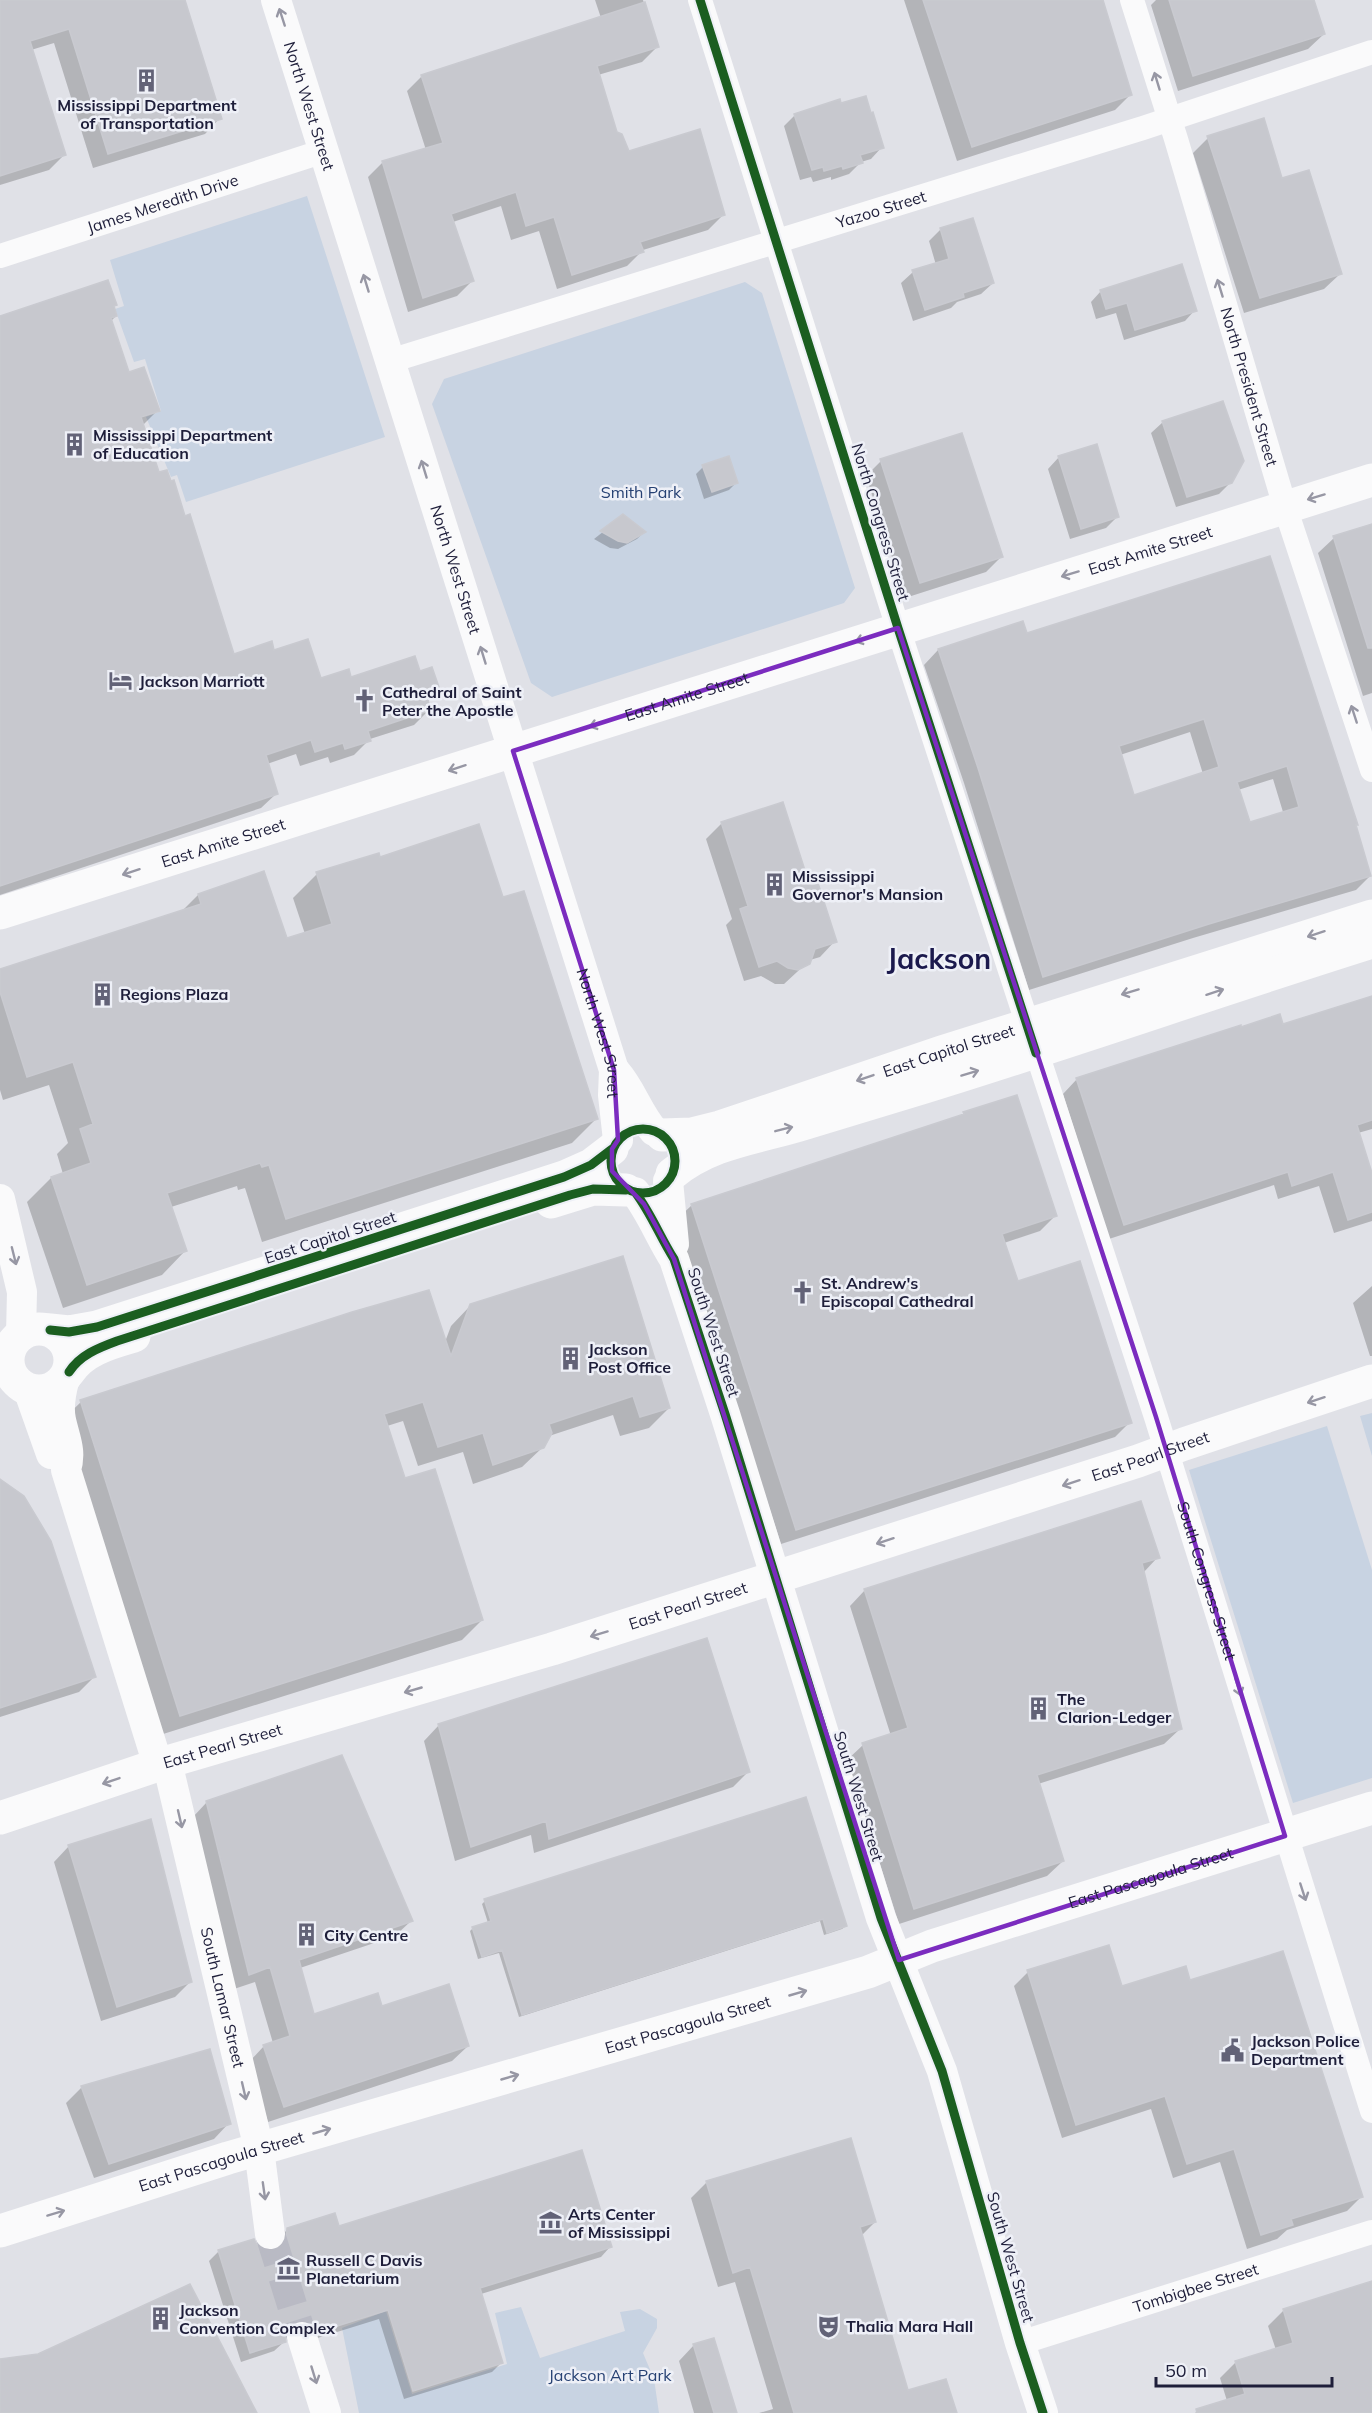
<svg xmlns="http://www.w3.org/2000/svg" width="1372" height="2413" font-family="Mulish,sans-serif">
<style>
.green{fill:#c8d3e2}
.shadow{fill:#0003;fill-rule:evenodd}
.building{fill:#c7c8ce;stroke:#c9cad0;stroke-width:1.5;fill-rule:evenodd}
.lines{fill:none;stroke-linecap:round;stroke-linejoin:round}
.tertiary-tunnel{stroke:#b9bac4;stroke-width:30;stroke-dasharray:30 15;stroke-linecap:butt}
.minor{stroke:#fafafb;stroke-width:24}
.tertiary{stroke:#fafafb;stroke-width:30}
.secondary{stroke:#fafafb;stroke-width:33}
.cycleway-casing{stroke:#eef0f7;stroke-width:13}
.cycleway{stroke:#1b5e20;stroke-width:9}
.oneway{stroke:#9797a4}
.marked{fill:none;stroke:#7b2cbf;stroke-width:4.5;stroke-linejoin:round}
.labels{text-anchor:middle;stroke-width:5;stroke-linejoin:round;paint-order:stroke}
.poi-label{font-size:16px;font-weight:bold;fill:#1e1e3a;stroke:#eef0f7;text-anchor:start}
.street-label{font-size:16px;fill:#1e1e3a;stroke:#eef0f7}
.park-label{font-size:16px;fill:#264173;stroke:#eef0f7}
.town-label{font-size:28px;font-weight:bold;fill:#1b194d;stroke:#eef0f7}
</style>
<rect width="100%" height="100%" fill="#e0e1e7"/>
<!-- green -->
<path class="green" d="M307 196 385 437 186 502 177 475 171 477 146 417 161 411 145 359 134 362 115 309 124 306 110 260Z
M745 282 762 293 855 588 844 603 552 697 531 683 432 404 444 379Z
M1372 1413V1456L1360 1416Z
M1327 1426 1372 1570V1778L1293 1803 1189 1470Z
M521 2307 540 2358 625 2331 620 2312 640 2309 657 2319V2328L643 2353 654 2379 659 2413H359L342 2328 386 2311 412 2394 507 2364 495 2313Z"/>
<!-- shadow -->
<path class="shadow" d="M0 0H183L220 118 205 134 93 168 54 43 31 50 64 155 49 170 0 185Z
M595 0H643L657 47 642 62 598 75 616 133 628 153 723 215 708 230 643 250 627 266 557 289 539 231 511 240 501 206 453 222 472 281 457 296 408 312 368 177 383 162 426 150 407 91 422 76 601 18Z
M904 0H1100L1130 95 1115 110 957 161Z
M1156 0H1313L1324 34 1308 49 1178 91 1151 5Z
M795 115 882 147 871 159 861 162 849 174 831 180V177L813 182 811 177 800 180 784 126Z
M1208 138 1281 180 1340 274 1324 289 1244 313 1193 153Z
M972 220 993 283 981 294 957 302 951 308 913 321 901 283 913 272 936 265 929 241 940 230Z
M1101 291 1195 310 1185 321 1124 340 1116 313 1096 319 1091 302Z
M115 305 113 307 116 316 111 321 128 374 158 410 142 426 158 474 233 656 273 651 320 680 419 673 439 690 427 702 429 710 414 725 370 739 354 755 330 763 328 757 300 766 296 754 267 764 277 793 261 808 0 895V317Z
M1163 422 1231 482 1219 494 1176 507 1151 433Z
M1059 457 1118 516 1106 528 1070 539 1048 469Z
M881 461 1001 557 986 572 905 598 866 476Z
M703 467 737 482 729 490 704 499 696 474Z
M623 516 644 532 637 539 618 549 610 548 594 539Z
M1372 525V693L1363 696 1318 553 1334 538Z
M1269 558 1370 876 1356 890 1193 938 1029 990 964 783 924 665 938 650 1022 623 1026 635ZM1190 732 1203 774 1133 797 1120 755ZM1273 779 1283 812 1249 824 1238 790Z
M722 823 809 887 835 941 820 957 810 960 784 984H775L761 976 744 981 726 925 732 919 706 839Z
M379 859 502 899 596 1119 572 1143 262 1242 245 1188 238 1190 237 1186 171 1207 185 1251 162 1275 63 1308 27 1202 51 1178 63 1174 57 1154 68 1143 49 1085 3 1100 0 1090V970L182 911 198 895 286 940 305 934 293 898 317 874Z
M1372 997V1129L1358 1133 1372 1174V1221L1334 1233 1319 1186 1278 1199 1274 1185 1109 1239 1063 1094 1077 1079 1240 1029 1282 1026Z
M1016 1096 1055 1216 1040 1231 1004 1243 1017 1283 1130 1422 1115 1437 781 1544 676 1220 692 1205 960 1117 964 1114Z
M1372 1286V1356H1370L1353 1303Z
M471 1305 669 1408 649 1428 620 1436 613 1415 549 1436 543 1447 522 1467 473 1484 463 1452 418 1466 403 1421 387 1426 404 1480 482 1620 462 1640 160 1735 60 1422 81 1402 352 1313 445 1342 451 1326Z
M0 1480 94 1677 79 1692 0 1717Z
M1158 1557 1143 1573 1180 1729 1164 1744 1038 1784 1063 1861 1047 1876 899 1924 847 1760 863 1745 891 1736 850 1606 865 1590Z
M439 1725 748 1772 733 1787 534 1853 531 1835 455 1861 424 1741Z
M805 1799 846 1926 842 1929 824 1935 820 1921 519 2017 499 1953 478 1959 470 1931 473 1928 488 1923 482 1904 485 1901Z
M207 1802 411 1921 395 1936 300 1968 313 2016 381 2008 468 2046 452 2061 268 2122 249 2062 264 2046 273 2043 255 1982 234 1989 192 1818Z
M69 1846 190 1982 175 1997 101 2021 54 1862Z
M1028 1972 1121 1988 1189 1982 1361 2197 1347 2211 1287 2230 1277 2239 1247 2249 1220 2162 1173 2178 1151 2109 1062 2138 1014 1986Z
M209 2050 229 2123 214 2139 94 2178 66 2103 81 2088Z
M850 2139 875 2222 861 2236 907 2392 955 2413H759L773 2409 735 2282 718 2287 691 2198 706 2183Z
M338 2228 610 2247 601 2257 481 2294 502 2362 492 2372 404 2399 379 2319 308 2341 296 2330H285L284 2342 274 2351 241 2362 209 2261 219 2251 273 2253 277 2251V2240L287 2230Z
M1372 2283V2413H1195L1199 2410 1227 2401 1220 2378 1236 2362 1276 2350 1268 2326 1283 2311Z
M694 2345 736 2413H694L679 2361Z"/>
<!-- building -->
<path class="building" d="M0 0H185L222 119 108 154 69 29 30 41 66 155 0 176Z
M923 0H1103L1132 95 972 147Z
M1169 0H1314L1325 34 1193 76Z
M645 2 659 47 597 66 617 132 622 134 629 151 700 129 725 215 640 242 644 252 572 275 554 217 526 226 516 192 451 214 474 281 423 298 382 161 443 143 421 75Z
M866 96 871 113 873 112 884 148 860 155 863 163 843 169 842 166 824 171 823 167 812 170 794 114 840 99 841 103Z
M1264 118 1282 178 1309 170 1342 274 1260 298 1207 136Z
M973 218 994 283 963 293 964 297 925 310 912 270 949 259 940 228Z
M1182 264 1197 311 1135 330 1127 303 1106 309 1100 290Z
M108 280 117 305 114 306 117 316 111 318 129 372 144 367 160 411 141 417 159 472 167 470 171 481 174 480 185 516 190 514 234 654 272 641 274 650 308 639 321 678 349 669 351 677 415 656 420 671 432 667 440 690 426 695 431 710 368 731 371 741 345 749 343 743 315 752 311 740 266 755 278 794 0 886V316Z
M1223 401 1244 461 1232 483 1187 497 1162 421Z
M962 433 1003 557 920 583 880 459Z
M1097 444 1119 517 1081 529 1058 456Z
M729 456 738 483 712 492 702 465Z
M623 514 646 532 627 543 618 541 600 531Z
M1372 524V648H1368L1333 536Z
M1270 556 1358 825H1356L1371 876 1209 924 1043 977 978 768 938 649 1023 621 1027 633ZM1204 719 1219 767 1134 795 1119 746ZM1287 766 1299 807 1250 822 1237 782Z
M783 802 810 886 818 883 837 942 815 949 810 964 798 970 788 968 777 961 759 967 740 909 748 906 721 822Z
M479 824 503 897 524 891 598 1119 286 1219 269 1165 262 1167 260 1163 167 1193 187 1251 87 1285 51 1177 91 1163 80 1129 93 1124 73 1062 27 1077 0 992V969L201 904 198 894 264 871 287 938 332 924 316 872 379 853 380 857Z
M1372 996V1120L1357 1125 1372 1173V1212L1348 1220 1333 1172 1292 1186 1288 1172 1124 1225 1076 1078 1241 1025V1027L1280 1014 1283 1024Z
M1017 1095 1057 1216 1002 1234 1018 1281 1080 1261 1132 1423 796 1530 691 1204 964 1114 963 1112Z
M623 1256 670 1408 640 1417 633 1396 549 1424 552 1433 544 1448 493 1465 483 1433 438 1447 423 1402 384 1414 405 1478 435 1469 483 1620 180 1716 80 1400 352 1312 429 1290 451 1356 470 1304Z
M0 1479 24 1496 51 1541 96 1677 0 1708Z
M1141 1501 1160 1558 1142 1563 1182 1729 1037 1775 1064 1861 914 1909 862 1743 908 1728 864 1589Z
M707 1638 750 1772 549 1839 546 1821 471 1847 438 1724Z
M342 1755 413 1921 299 1960 314 2014 378 1993 382 2006 449 1984 469 2046 284 2107 263 2045 290 2036 270 1967 249 1975 206 1801Z
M806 1797 847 1926 827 1933 823 1919 522 2015 502 1950 482 1957 472 1927 491 1921 484 1899Z
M151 1819 192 1982 117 2007 68 1845Z
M1109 1945 1122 1986 1186 1966 1190 1980 1283 1951 1363 2197 1291 2219 1293 2225 1261 2235 1234 2149 1187 2164 1165 2096 1076 2125 1027 1970Z
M210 2049 231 2124 109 2164 81 2086Z
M851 2138 876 2222 860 2227 908 2390 946 2379 957 2413H794L750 2267 733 2273 706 2181Z
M582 2150 612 2247 480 2288 503 2363 413 2391 388 2310 318 2332 314 2325 306 2320 296 2321 290 2325 285 2333 286 2342 250 2353 218 2250 254 2239 257 2245 263 2250 273 2251 281 2247 286 2241 287 2228 335 2213 339 2226Z
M1372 2281V2413H1197L1196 2409 1245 2394 1235 2361 1293 2343 1283 2309Z
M190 2284 257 2413H0V2359L38 2354Z
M714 2338 737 2413H714L693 2344Z"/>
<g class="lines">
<!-- tertiary-tunnel -->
<path class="tertiary-tunnel" d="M270 2234 302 2337"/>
<!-- minor -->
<g class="minor">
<path id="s1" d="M700 0 898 628 1156 1417 1372 2111"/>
<path id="s2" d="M1132 0 1176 139 1285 507 1372 770"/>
<path id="s3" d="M0 256 324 151"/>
<path id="s4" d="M390 361 1143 128 1372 52"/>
<path id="s5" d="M1020 2343 1372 2232"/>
</g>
<!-- tertiary -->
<g class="tertiary">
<path id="s6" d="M276 0 614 1070 613 1095 618 1140"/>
<path d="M616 1072C632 1090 638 1113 654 1131"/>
<path d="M668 1181 674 1244"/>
<path d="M635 1192C651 1213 660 1237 674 1259L725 1414 881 1918 942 2071 1020 2343 1043 2413"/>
<path d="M0 1199 22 1292 21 1334"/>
<path d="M65 1378C61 1392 58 1406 61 1420 65 1439 72 1451 66 1470L158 1765"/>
<path d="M28 1389 51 1454"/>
<path id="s7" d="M167 1762 259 2149 270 2234"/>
<path d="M302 2337 326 2413"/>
</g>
<!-- secondary -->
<g class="secondary">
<path id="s8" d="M0 913 1372 480"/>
<path id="s9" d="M662 1135 692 1134 720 1127 942 1052 1372 916"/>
<path d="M672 1174C712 1141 759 1138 806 1123 843 1112 879 1101 915 1090 1068 1043 1219 990 1372 942"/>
<path d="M551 1202 593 1189 626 1190"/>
<circle cx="39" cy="1360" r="31"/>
<path d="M50 1330 69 1332 97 1327 564 1177 591 1165 612 1149"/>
<path d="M69 1372C83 1350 110 1343 134 1336"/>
<path id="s10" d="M0 1818 167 1762 552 1649 1138 1461 1184 1444 1372 1381"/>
<path id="s11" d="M0 2231 228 2158 868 1972 932 1946 1372 1808"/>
</g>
<defs>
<path id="cycleway" d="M700 0 898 628 1036 1053
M611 1161a32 32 0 1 1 64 0a32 32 0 1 1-64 0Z
M635 1192C651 1213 660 1237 674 1259L725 1414 881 1918 942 2071 1020 2343 1043 2413
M50 1330 69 1332 97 1327 564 1177 591 1165 612 1149
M69 1372C80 1355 98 1348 117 1341L570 1195 593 1189 626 1190"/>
</defs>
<!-- cycleway casing -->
<use href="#cycleway" class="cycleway-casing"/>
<!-- cycleway -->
<use href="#cycleway" class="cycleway"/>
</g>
<!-- one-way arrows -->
<defs><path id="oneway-shaft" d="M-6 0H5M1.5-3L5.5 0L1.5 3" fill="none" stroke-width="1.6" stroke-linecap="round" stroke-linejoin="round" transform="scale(1.5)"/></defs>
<g class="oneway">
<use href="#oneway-shaft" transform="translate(282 17) rotate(-108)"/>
<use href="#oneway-shaft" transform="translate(1157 81) rotate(-107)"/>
<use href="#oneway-shaft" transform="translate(366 283) rotate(-107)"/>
<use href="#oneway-shaft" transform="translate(1220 288) rotate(-107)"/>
<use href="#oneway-shaft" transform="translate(424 469) rotate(-107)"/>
<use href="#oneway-shaft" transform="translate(1316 497) rotate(163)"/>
<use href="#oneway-shaft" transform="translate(1070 574) rotate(163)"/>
<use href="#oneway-shaft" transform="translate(864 639) rotate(162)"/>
<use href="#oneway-shaft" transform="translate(483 655) rotate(-107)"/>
<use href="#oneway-shaft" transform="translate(1354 714) rotate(-108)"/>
<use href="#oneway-shaft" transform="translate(598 724) rotate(162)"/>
<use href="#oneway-shaft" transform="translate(457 768) rotate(162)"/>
<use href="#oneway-shaft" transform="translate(131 872) rotate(162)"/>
<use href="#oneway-shaft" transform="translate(1316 934) rotate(162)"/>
<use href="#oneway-shaft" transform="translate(1130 992) rotate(163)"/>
<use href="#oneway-shaft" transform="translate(1215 992) rotate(-18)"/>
<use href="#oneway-shaft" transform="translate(970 1073) rotate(-17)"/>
<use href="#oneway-shaft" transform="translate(865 1078) rotate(161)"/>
<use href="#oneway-shaft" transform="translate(784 1129) rotate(-14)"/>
<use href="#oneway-shaft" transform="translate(14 1256) rotate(76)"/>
<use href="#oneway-shaft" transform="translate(1316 1400) rotate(162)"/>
<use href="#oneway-shaft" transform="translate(1071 1483) rotate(162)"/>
<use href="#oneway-shaft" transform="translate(885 1541) rotate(162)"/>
<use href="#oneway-shaft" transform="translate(599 1634) rotate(163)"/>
<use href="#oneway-shaft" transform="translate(1238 1687) rotate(73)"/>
<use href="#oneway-shaft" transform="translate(413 1690) rotate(164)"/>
<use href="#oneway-shaft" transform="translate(111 1781) rotate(161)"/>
<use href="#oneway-shaft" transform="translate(180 1819) rotate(77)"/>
<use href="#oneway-shaft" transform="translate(1303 1892) rotate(72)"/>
<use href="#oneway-shaft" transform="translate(798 1993) rotate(-16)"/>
<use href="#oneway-shaft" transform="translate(510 2077) rotate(-16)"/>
<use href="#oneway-shaft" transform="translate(244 2091) rotate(77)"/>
<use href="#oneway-shaft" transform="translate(322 2131) rotate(-16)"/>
<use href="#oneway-shaft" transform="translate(264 2191) rotate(82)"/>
<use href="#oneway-shaft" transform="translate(56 2213) rotate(-17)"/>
<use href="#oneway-shaft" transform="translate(314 2375) rotate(73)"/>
</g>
<!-- marked area -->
<path class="marked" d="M898 628 1156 1417 1285 1836 899 1960 674 1259 644 1204 612 1171V1149L618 1140 614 1070 513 751Z"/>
<!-- icons -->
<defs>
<symbol id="building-bare" viewBox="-9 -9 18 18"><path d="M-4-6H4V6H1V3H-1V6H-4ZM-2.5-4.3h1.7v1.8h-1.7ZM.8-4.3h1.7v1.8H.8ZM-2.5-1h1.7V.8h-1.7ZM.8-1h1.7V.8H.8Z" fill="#626277" stroke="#eef0f7" stroke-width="2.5" paint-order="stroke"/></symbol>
<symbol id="hotel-bare" viewBox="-9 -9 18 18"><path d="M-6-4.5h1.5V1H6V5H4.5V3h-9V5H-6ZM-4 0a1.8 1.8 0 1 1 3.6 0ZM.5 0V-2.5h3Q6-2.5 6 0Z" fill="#626277" stroke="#eef0f7" stroke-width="2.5" paint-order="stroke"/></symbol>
<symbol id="church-bare" viewBox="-9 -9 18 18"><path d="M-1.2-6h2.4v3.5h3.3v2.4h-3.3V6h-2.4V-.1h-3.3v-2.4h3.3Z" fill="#626277" stroke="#eef0f7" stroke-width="2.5" paint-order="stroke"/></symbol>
<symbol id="civic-bare" viewBox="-9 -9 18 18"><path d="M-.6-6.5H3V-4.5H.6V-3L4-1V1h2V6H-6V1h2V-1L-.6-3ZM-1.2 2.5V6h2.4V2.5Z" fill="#626277" stroke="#eef0f7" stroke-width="2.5" paint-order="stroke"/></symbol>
<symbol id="museum-bare" viewBox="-9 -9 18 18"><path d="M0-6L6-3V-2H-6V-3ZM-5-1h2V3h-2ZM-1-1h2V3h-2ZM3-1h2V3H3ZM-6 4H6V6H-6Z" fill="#626277" stroke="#eef0f7" stroke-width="2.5" paint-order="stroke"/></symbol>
<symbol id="theatre-bare" viewBox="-9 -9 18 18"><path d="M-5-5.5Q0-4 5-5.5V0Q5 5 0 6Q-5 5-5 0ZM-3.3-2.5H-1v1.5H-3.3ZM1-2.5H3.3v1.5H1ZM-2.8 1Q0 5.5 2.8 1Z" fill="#626277" stroke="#eef0f7" stroke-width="2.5" paint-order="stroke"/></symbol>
</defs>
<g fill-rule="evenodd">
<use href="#building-bare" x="130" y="64" width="33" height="33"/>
<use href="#building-bare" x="58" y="428" width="33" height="33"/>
<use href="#hotel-bare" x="104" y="664" width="33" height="33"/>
<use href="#church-bare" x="348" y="684" width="33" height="33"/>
<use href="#building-bare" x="758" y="868" width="33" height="33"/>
<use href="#building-bare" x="86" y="978" width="33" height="33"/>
<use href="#church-bare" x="786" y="1276" width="33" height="33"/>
<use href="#building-bare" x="554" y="1342" width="33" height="33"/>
<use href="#building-bare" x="1022" y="1692" width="33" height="33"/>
<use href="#building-bare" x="290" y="1918" width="33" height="33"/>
<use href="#civic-bare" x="1216" y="2034" width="33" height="33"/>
<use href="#museum-bare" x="534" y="2206" width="33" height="33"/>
<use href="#museum-bare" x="272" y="2252" width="33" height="33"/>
<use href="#building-bare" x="144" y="2302" width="33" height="33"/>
<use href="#theatre-bare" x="812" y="2310" width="33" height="33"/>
</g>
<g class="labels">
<!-- poi labels -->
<g class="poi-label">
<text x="147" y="111" text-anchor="middle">Mississippi Department<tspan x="147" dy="18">of Transportation</tspan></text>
<text x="93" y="441">Mississippi Department<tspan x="93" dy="18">of Education</tspan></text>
<text x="139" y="687">Jackson Marriott</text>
<text x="382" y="698">Cathedral of Saint<tspan x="382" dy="18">Peter the Apostle</tspan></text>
<text x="792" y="882">Mississippi<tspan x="792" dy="18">Governor's Mansion</tspan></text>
<text x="120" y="1000">Regions Plaza</text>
<text x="821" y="1289">St. Andrew's<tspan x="821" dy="18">Episcopal Cathedral</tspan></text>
<text x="588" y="1355">Jackson<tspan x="588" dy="18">Post Office</tspan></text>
<text x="1057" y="1705">The<tspan x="1057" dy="18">Clarion-Ledger</tspan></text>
<text x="324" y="1941">City Centre</text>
<text x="1251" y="2047">Jackson Police<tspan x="1251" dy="18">Department</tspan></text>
<text x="568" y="2220">Arts Center<tspan x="568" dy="18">of Mississippi</tspan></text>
<text x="306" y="2266">Russell C Davis<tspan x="306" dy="18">Planetarium</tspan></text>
<text x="179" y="2316">Jackson<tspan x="179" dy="18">Convention Complex</tspan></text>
<text x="846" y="2332">Thalia Mara Hall</text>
</g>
<!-- street labels -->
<g class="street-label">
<text dy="6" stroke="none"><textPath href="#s6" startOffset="111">North West Street</textPath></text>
<text dy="6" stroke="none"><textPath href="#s3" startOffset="171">James Meredith Drive</textPath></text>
<text dy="6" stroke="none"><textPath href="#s4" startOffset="514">Yazoo Street</textPath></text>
<text dy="6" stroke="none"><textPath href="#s2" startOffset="404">North President Street</textPath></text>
<text transform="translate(881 522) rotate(73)" y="6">North Congress Street</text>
<text dy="6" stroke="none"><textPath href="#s8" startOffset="1206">East Amite Street</textPath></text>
<text dy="6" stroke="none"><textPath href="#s6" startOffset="597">North West Street</textPath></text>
<text dy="6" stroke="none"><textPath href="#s8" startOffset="720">East Amite Street</textPath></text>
<text dy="6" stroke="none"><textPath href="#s8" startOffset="234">East Amite Street</textPath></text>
<text dy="6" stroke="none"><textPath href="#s6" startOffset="1083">North West Street</textPath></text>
<text dy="6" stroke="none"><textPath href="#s9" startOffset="300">East Capitol Street</textPath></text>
<text transform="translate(330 1237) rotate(-18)" y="6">East Capitol Street</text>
<text transform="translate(714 1332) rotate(72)" y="6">South West Street</text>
<text dy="6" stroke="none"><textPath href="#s10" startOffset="1206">East Pearl Street</textPath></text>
<text dy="6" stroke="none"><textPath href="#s1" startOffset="1660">South Congress Street</textPath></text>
<text dy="6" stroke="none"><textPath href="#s10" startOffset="720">East Pearl Street</textPath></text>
<text dy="6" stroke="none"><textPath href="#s10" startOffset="234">East Pearl Street</textPath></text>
<text transform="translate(859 1796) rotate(73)" y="6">South West Street</text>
<text dy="6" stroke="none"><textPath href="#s11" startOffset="1204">East Pascagoula Street</textPath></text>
<text dy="6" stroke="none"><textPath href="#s7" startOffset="242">South Lamar Street</textPath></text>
<text dy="6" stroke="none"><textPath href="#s11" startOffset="718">East Pascagoula Street</textPath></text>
<text dy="6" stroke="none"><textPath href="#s11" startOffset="232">East Pascagoula Street</textPath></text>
<text transform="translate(1011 2257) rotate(74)" y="6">South West Street</text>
<text dy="6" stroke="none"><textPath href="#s5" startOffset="184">Tombigbee Street</textPath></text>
</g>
<!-- park labels -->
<g class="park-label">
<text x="641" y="498">Smith Park</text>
<text x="610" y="2381">Jackson Art Park</text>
</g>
<!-- town labels -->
<g class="town-label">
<text x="939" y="969">Jackson</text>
</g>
</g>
<!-- scale -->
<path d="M1156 2377v9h176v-9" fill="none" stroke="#1e1e3a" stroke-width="3"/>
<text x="1165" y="2377" font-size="18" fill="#1e1e3a" stroke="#eef0f7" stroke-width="4.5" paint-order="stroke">50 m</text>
</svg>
